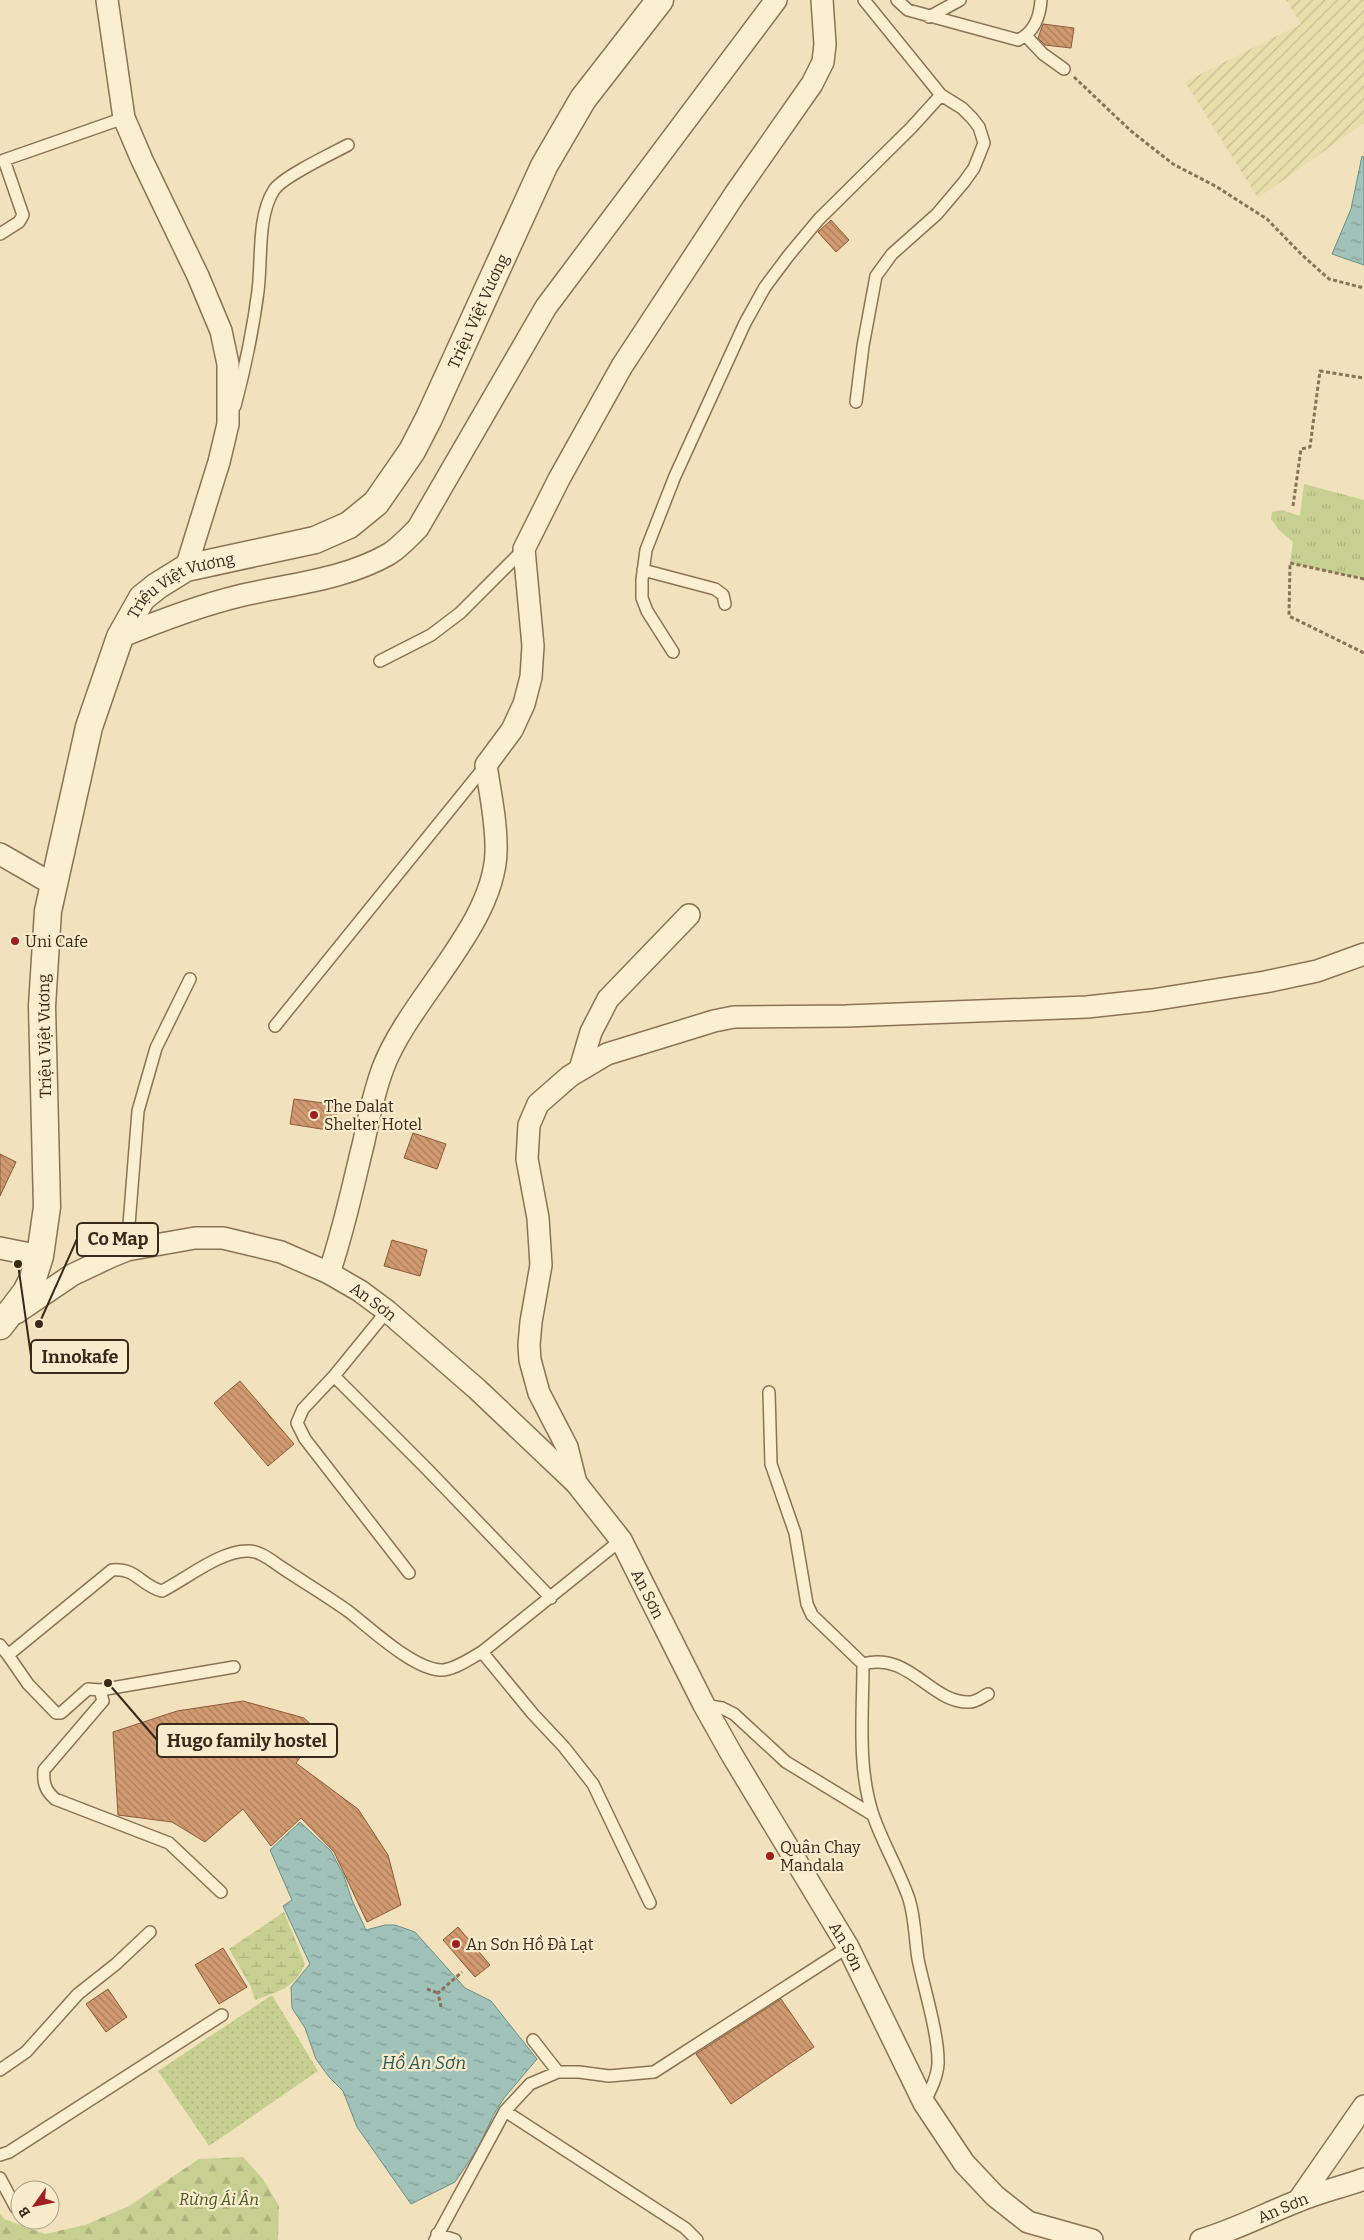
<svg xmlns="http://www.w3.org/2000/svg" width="1364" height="2240" font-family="Bitter,serif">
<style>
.farmland{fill:url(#farmland-furrows)}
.grass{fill:url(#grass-tufts)}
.forest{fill:url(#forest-firs)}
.wetland{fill:url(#wetland-marsh)}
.garden{fill:url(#garden-dots)}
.water{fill:url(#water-ripples);stroke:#689087}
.building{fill:url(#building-back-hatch);stroke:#8b5a39}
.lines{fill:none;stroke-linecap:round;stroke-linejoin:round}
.service-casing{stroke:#8a7255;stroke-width:14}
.minor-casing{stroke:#8a7255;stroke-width:24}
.tertiary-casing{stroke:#8a7255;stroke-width:29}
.path{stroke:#8a7255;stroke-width:3;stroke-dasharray:4 2.5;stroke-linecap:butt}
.service{stroke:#fbefd1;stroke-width:11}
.minor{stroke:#fbefd1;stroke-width:21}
.tertiary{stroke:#fbefd1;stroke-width:26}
.poi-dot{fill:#9e2120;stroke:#f8eccd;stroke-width:2}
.labels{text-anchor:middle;stroke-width:4.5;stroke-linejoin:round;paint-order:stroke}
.street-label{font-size:16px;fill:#38291b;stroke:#f8eccd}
.poi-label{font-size:16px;fill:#38291b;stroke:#f8eccd;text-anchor:start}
.park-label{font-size:16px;font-style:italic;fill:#485620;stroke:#f8eccd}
.water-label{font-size:18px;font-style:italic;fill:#295957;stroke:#f8eccd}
.leader{fill:none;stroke:#38291b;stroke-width:2}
.callout-dot{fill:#38291b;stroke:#f8eccd;stroke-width:2}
.callout{fill:#f8eccd;stroke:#38291b;stroke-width:2}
.callout-label{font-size:18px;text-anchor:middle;font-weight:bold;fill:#38291b}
</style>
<defs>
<pattern id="farmland-furrows" width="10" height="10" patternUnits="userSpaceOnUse" patternTransform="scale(1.25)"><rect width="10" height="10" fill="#e7deaa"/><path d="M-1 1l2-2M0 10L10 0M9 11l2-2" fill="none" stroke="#c7be92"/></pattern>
<pattern id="grass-tufts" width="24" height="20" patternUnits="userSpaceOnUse" patternTransform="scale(1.25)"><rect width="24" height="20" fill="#c8d091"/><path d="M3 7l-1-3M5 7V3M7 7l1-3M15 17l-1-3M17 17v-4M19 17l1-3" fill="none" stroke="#adb37c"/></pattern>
<pattern id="forest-firs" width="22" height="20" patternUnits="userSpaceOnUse" patternTransform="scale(1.25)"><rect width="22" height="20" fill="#c8d091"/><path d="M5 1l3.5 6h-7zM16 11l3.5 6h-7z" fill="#adb37c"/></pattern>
<pattern id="wetland-marsh" width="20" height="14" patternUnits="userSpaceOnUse" patternTransform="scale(1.25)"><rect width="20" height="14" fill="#c8d091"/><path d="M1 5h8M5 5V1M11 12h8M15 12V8" fill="none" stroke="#adb37c"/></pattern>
<pattern id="garden-dots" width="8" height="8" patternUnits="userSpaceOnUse" patternTransform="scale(1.25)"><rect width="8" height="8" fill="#c8d091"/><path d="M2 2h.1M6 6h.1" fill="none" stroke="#adb37c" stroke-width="1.8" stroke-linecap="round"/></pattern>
<pattern id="water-ripples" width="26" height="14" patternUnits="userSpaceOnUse" patternTransform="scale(1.25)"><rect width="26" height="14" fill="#a1c2b9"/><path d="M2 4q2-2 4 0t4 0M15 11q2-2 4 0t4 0" fill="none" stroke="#849e96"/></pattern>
<pattern id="building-back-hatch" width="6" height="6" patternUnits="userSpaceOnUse" patternTransform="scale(1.25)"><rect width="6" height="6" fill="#d29a70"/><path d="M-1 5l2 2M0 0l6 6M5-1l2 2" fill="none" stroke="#ab7e5b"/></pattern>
</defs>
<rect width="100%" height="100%" fill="#f1e2bd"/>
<!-- farmland -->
<path class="farmland" d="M1286 0H1364V123L1258 198 1185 82 1301 24Z"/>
<!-- grass -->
<path class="grass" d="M1304 484 1364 500V579L1290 563 1293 542 1279 530 1271 519 1272 512 1282 510 1300 516Z"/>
<!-- forest -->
<path class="forest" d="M243 2157 263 2179 279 2206 278 2240H0V2213L4 2219 45 2234 85 2225 129 2206 199 2159Z"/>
<!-- wetland -->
<path class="wetland" d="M284 1912 305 1964C294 1989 279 1991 255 2000L251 1987 229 1949Z"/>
<!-- garden -->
<path class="garden" d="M272 1995 318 2071 209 2146 158 2071Z"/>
<!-- water -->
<path class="water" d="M1362 156 1364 157V265L1332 254 1351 209Z
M300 1822 331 1851 344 1876 352 1900 366 1930 385 1925H395L415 1932 465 1988 491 2001 537 2059 504 2098 494 2114 478 2148 455 2182 411 2204 357 2127 343 2091 329 2077 316 2059 305 2028 292 2008 291 1987 310 1964 283 1906 292 1900 270 1850Z"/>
<!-- building -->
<path class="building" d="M1043 24 1074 28 1071 48 1045 45 1038 38Z
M831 220 849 240 836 252 818 232Z
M294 1099 338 1105 334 1131 290 1124Z
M413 1133 446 1144 437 1169 404 1158Z
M0 1154 16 1162 0 1196Z
M392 1240 427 1250 420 1276 384 1266Z
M240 1381 294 1444 268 1466 214 1403Z
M243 1701 304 1718 319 1732 296 1763 358 1809 388 1855 401 1905 367 1922 334 1852 301 1818 271 1846 243 1809 205 1842 172 1822 118 1815 113 1732 177 1711Z
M458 1927 490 1965 475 1977 443 1940Z
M223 1948 247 1987 219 2004 195 1965Z
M108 1989 127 2017 106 2032 86 2004Z
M781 1999 814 2047 731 2104 696 2054Z"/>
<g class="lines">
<defs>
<path id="service" d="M897 0 908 10 1018 40C1034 33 1040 16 1041 0
M929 17 960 0
M1026 36 1043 54 1064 69
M0 234 19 222 23 215 4 160 124 118
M856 402 863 346 876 276 892 254 937 214 964 182 974 168 984 143 979 127 972 118 962 108 941 95
M235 406C245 368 253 330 258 291 262 260 257 216 274 190 282 177 333 153 348 145
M643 570 715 589 723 595 725 604
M673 652 647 611 642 598V580L646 550 675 476 745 323 765 287 789 255 819 219 911 128 941 95 864 0
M380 661 431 635 460 613 524 549
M275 1026 486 765
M127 1250 138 1111 156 1048 190 979
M387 1311 334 1376 303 1409 297 1423 305 1439 409 1573
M334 1376 425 1467 551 1598
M769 1392 771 1464 795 1533 807 1604 812 1615 863 1664C863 1714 857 1767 873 1815 883 1844 899 1870 909 1899 915 1918 915 1940 918 1959 924 1989 939 2035 938 2064 937 2078 930 2091 924 2103
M621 1540 482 1652 533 1714 564 1747 593 1784 650 1903
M0 1645 8 1655 112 1570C136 1567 141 1586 162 1591 186 1579 220 1551 247 1551 260 1550 273 1562 284 1569 305 1583 327 1596 348 1611 370 1628 412 1668 440 1670 453 1671 471 1658 482 1652
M8 1655 28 1684 56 1713H61L88 1689 100 1690 103 1701 44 1770C43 1783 45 1790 55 1799L169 1843 221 1892
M863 1664C910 1651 931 1704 970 1702 976 1702 982 1697 988 1694
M100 1690 234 1667
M704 1705 722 1708 734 1714 786 1762 873 1815
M533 2040 558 2072
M0 2070 26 2052 78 1994 116 1964 150 1932
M505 2111 685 2228 697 2240
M0 2155 9 2152 222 2015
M0 2178 16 2208
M437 2234 455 2240
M435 2240 505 2111 530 2084 558 2072H579L609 2076 654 2072 848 1947"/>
<g id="minor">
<path d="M107 0 124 118 142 160 198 276 221 331 228 364V424L219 462 186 568"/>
<path d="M120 637C159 621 198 606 239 596 289 584 344 580 389 554 400 547 409 537 418 528L546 307 776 0"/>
<path d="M0 854 54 885"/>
<path d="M580 1069 591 1032 608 999 689 915"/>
<path d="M0 1248 40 1256"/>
<path d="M329 1273C344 1230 353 1185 364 1141 369 1116 374 1092 383 1068 409 999 494 926 496 852 497 823 490 793 486 765L512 730 524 704 531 677 533 646 524 549 559 479 622 366 735 194 812 84 823 62 825 44 822 0"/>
<path id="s1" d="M16 1313 72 1275 110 1257 127 1250 195 1238H223L281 1252 329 1273 360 1291 387 1311 477 1389 576 1483 621 1540 704 1705 732 1755 848 1947 924 2103 964 2163 995 2196 1028 2222 1092 2240"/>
<path d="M576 1483 567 1447 539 1393 530 1360 529 1345 531 1322 541 1265 538 1218 527 1159 529 1125 538 1104 570 1076 607 1054 714 1021 734 1017 846 1016 1087 1007 1152 1000 1265 982 1317 971 1364 954"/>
<path d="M1298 2201 1364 2106"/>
<path id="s2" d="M1201 2240C1235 2230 1265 2214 1298 2201 1319 2192 1342 2187 1364 2179"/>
</g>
<g id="tertiary">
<path id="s3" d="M0 1326 26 1292 33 1278 40 1256 47 1207 42 1006 48 911 89 727 120 637 142 598 157 586 186 568 315 540 349 525 376 503 412 451 429 418 544 166 583 99 660 0"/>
</g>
</defs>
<!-- service casing -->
<use href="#service" class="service-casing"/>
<!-- minor casing -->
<use href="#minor" class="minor-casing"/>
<!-- tertiary casing -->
<use href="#tertiary" class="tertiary-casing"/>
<!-- path -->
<path class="path" d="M1074 77 1131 131 1173 164 1217 187 1267 219 1302 255 1329 279 1364 288
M1293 506 1301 449 1310 447 1320 371 1364 378
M1364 579 1290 563 1289 616 1364 653
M427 1989 438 1993
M441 2007 438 1993 462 1972"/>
<!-- service -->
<use href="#service" class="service"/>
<!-- minor -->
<use href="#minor" class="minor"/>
<!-- tertiary -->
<use href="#tertiary" class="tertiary"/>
</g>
<!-- markers -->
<g class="poi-dot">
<circle cx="15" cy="941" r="5"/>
<circle cx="314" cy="1115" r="5"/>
<circle cx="770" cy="1856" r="5"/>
<circle cx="456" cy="1944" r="5"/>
</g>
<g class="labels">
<!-- street labels -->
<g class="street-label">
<text dy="6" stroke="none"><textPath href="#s3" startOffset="1231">Triệu Việt Vương</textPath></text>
<text dy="6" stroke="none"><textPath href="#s3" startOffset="796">Triệu Việt Vương</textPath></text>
<text transform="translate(44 1036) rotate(-91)" y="6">Triệu Việt Vương</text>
<text dy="6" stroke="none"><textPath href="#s1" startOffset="390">An Sơn</textPath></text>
<text dy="6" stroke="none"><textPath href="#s1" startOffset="795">An Sơn</textPath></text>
<text dy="6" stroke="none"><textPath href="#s1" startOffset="1200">An Sơn</textPath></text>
<text dy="6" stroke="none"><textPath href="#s2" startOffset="88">An Sơn</textPath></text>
</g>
<!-- poi labels -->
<g class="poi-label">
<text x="25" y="947">Uni Cafe</text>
<text x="324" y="1112">The Dalat<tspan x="324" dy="18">Shelter Hotel</tspan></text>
<text x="780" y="1853">Quân Chay<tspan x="780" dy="18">Mandala</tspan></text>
<text x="466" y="1950">An Sơn Hồ Đà Lạt</text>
</g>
<!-- park labels -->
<g class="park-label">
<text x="219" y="2205">Rừng Ái Ân</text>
</g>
<!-- water labels -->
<g class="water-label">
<text x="424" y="2069">Hồ An Sơn</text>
</g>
</g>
<!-- callouts -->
<path class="leader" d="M39 1324L77 1239M18 1264L31 1356M108 1683L157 1740"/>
<g class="callout-dot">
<circle cx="39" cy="1324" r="5"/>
<circle cx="18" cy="1264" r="5"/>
<circle cx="108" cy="1683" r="5"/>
</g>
<g class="callout">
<rect x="77" y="1223" width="81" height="33" rx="5"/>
<rect x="31" y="1340" width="97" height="33" rx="5"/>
<rect x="157" y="1724" width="180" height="33" rx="5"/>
</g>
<g class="callout-label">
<text x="118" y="1245">Co Map</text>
<text x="80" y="1363">Innokafe</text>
<text x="247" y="1747">Hugo family hostel</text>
</g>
<!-- north arrow -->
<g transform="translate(35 2205) rotate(237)"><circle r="24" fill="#f8eccd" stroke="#ab9e86"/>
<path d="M0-4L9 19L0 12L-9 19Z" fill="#9e2120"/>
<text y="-8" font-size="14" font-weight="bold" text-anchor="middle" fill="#38291b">B</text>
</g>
</svg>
